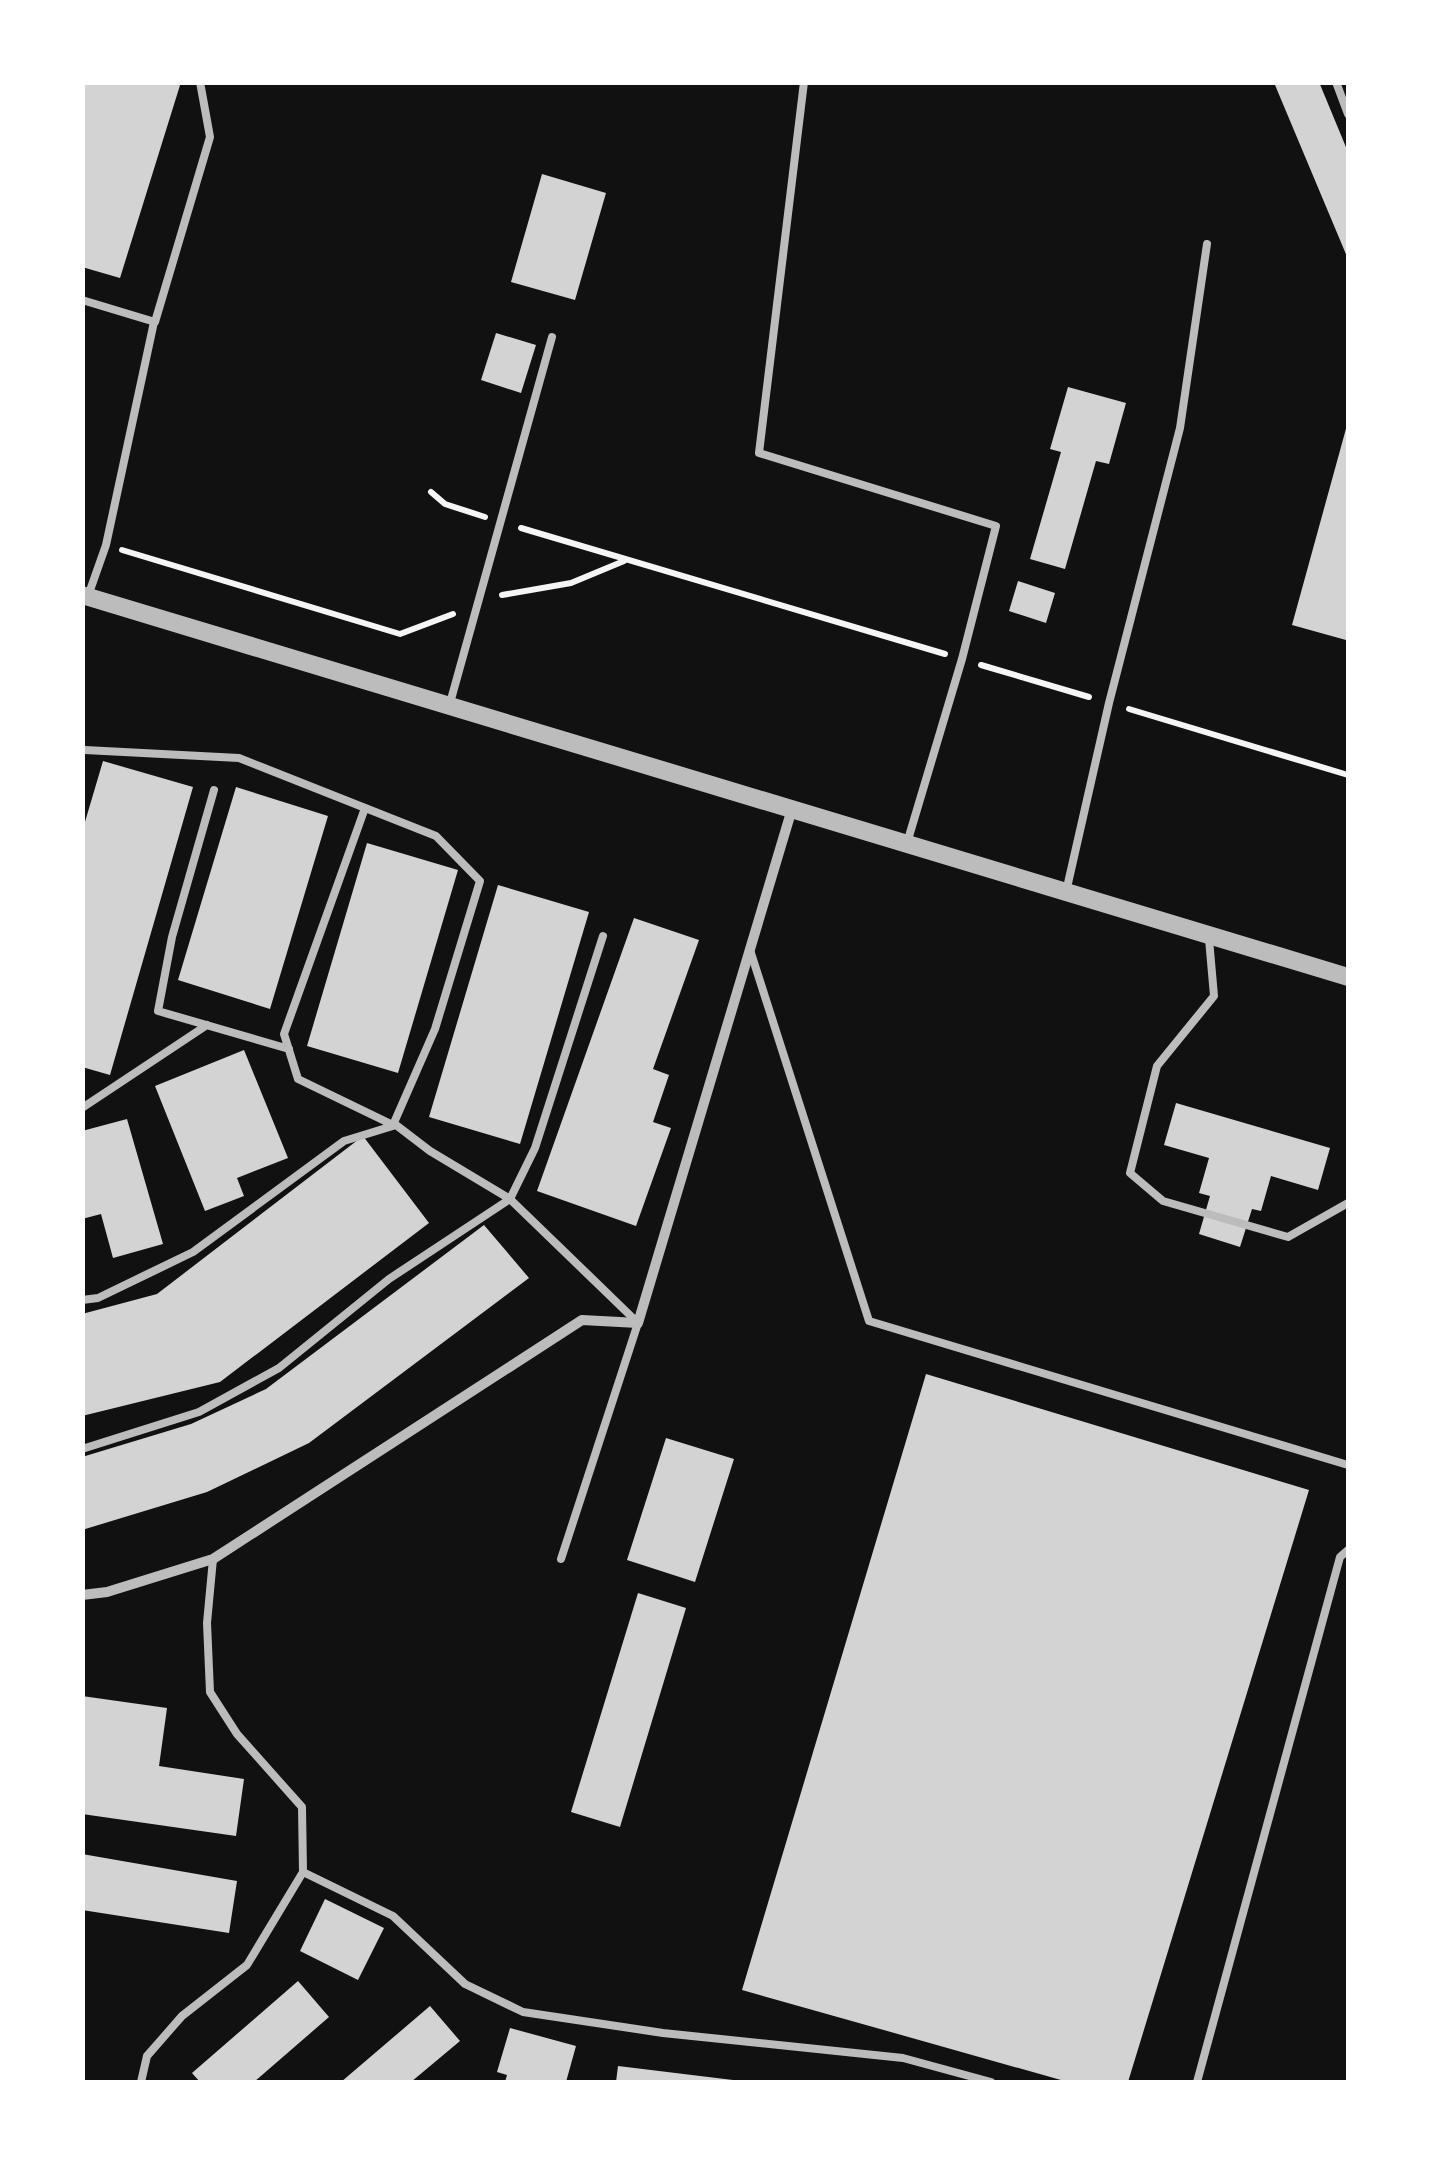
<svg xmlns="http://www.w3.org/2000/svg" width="1431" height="2165" font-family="Lato,sans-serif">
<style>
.building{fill:#d3d3d3}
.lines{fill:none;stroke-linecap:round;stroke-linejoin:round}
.path{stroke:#f5f5f5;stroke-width:6}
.service{stroke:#bcbcbc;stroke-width:8}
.minor{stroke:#bcbcbc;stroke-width:10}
.tertiary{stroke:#bcbcbc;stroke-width:18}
</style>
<rect width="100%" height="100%" fill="#111"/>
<!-- building -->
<path class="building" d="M82 82H181L120 278 82 267Z
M1281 82H1319L1348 152V259L1275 85Z
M542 174 606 193 575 300 511 282Z
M496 333 536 345 521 393 481 380Z
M1068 387 1126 403 1109 464 1096 461 1065 569 1030 559 1061 452 1050 449Z
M1347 425 1348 632 1346 640 1292 625Z
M1018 581 1055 593 1046 623 1009 611Z
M103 761 193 787 110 1075 82 1067V832Z
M236 787 328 816 270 1009 178 980Z
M367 843 458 870 398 1073 307 1046Z
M498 885 589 912 520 1144 429 1117Z
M634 918 699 940 653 1069 669 1075 653 1122 671 1128 636 1226 537 1191Z
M244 1050 288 1158 237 1178 244 1196 205 1211 155 1086Z
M1176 1103 1330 1148 1318 1190 1271 1176 1261 1211 1252 1209 1240 1247 1199 1234 1210 1196 1199 1193 1209 1158 1164 1145Z
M127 1119 163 1244 113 1258 101 1214 82 1219V1131Z
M363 1136 429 1223 220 1382 82 1416V1314L157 1294Z
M484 1225 529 1278 309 1443 207 1492 82 1530V1457L191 1424 266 1389Z
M926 1374 1309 1490 1128 2082H1068L742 1990Z
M666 1438 734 1459 695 1582 627 1560Z
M638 1593 686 1608 620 1827 571 1812Z
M82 1696 167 1708 159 1766 244 1779 236 1836 82 1814Z
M82 1854 237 1881 229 1933 82 1910Z
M325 1899 384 1928 358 1980 300 1951Z
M298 1981 329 2017 254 2082H200L192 2073Z
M430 2006 460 2041 411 2082H341Z
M510 2028 576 2046 566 2082H505L507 2075 497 2072Z
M618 2066 733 2080V2082H616Z"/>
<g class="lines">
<!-- path -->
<path class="path" d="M431 492 445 504 485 517
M521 528 945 654
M122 550 400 634 453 614
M502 595 571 583 624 561
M981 665 1089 697
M1129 709 1348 775"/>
<!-- service -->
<path class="service" d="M804 82 759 453 996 526 962 659 907 843
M1336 82 1348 114
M82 300 155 322 210 137 200 82
M88 596 106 545 154 322
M450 703 552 337
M85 750 239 758 436 836 480 881 435 1029 393 1125 298 1079 284 1034 365 808
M214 790 172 937 158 1011 289 1049
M1066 892 1109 703 1180 428 1207 244
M1209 939 1214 996 1157 1066 1130 1173 1163 1201 1288 1237 1348 1203
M750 950 869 1321 1348 1465
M82 1108 207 1025
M82 1300 98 1298 193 1252 344 1141 396 1125 430 1151 510 1199 638 1323 561 1559
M82 1449 199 1412 279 1368 389 1279 510 1199 535 1148 603 936
M303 1872 393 1916 465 1984 523 2012 663 2033 903 2058 991 2082
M141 2082 147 2056 182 2016 247 1965 303 1872 302 1807 237 1734 210 1692 207 1623 213 1559
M1197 2082 1340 1557 1348 1550"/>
<!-- minor -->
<path class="minor" d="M82 1595 107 1592 213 1559 582 1320 638 1323 792 809"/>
<!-- tertiary -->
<path class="tertiary" d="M82 595 1348 977"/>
</g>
<!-- border -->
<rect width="1431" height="2165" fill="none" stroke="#ffffff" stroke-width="170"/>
</svg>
